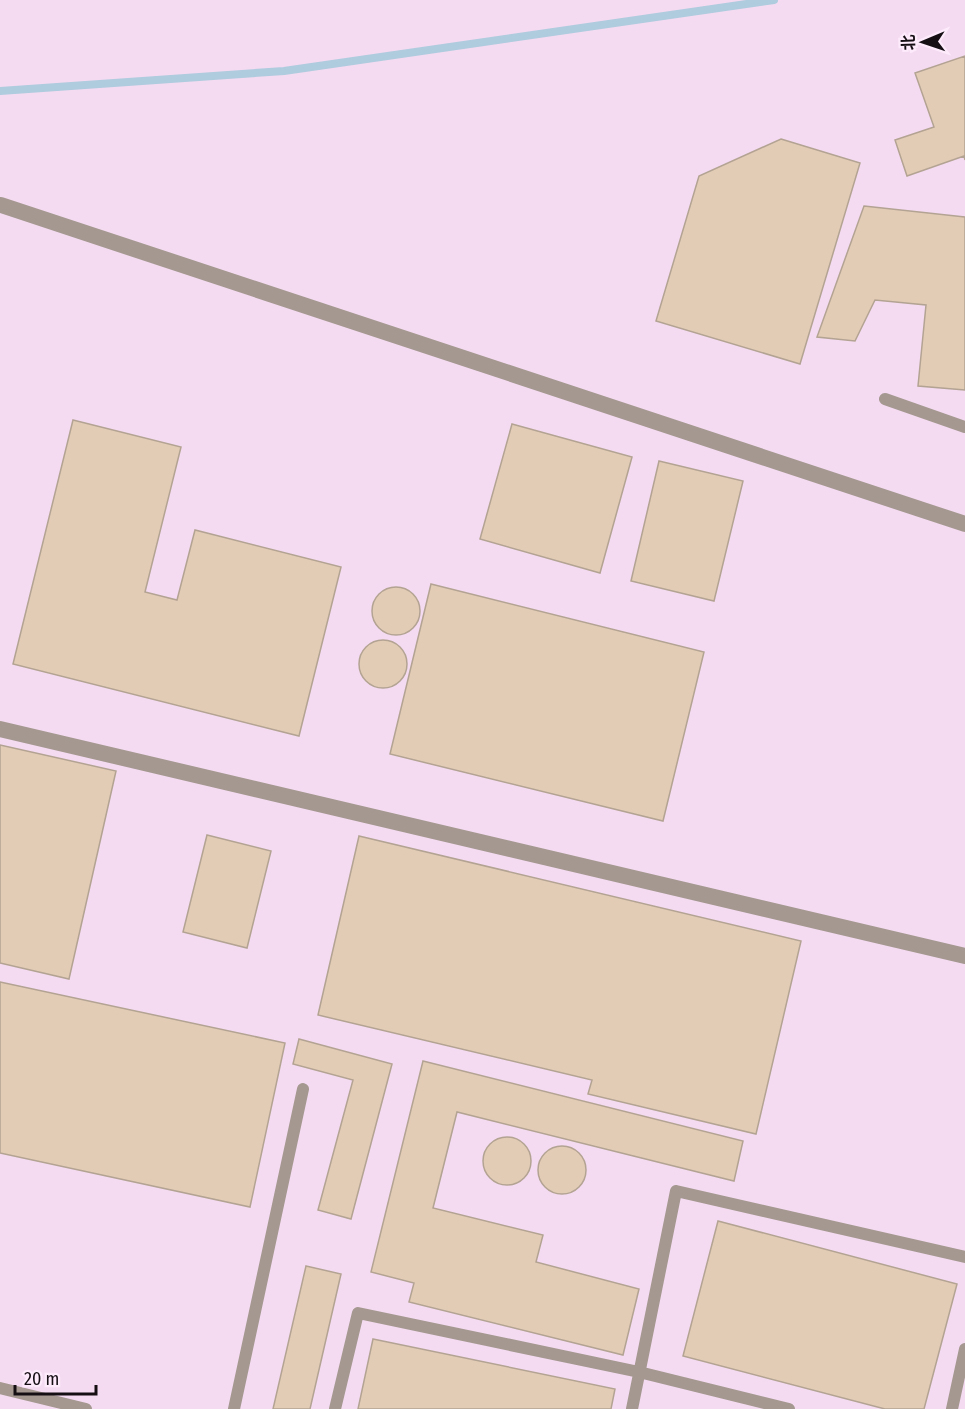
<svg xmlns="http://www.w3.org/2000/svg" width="965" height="1409" font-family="'Fira Sans Condensed','Noto Sans SC',sans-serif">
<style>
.built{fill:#f4dbf1}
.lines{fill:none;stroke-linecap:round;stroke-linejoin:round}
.stream{stroke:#afcbde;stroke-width:8}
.building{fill:#e3ccb5;stroke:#b3a393;stroke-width:1.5}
.service{stroke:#a49890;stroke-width:12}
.minor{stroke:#a49890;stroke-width:16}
</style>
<rect width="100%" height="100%" fill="#fdeafb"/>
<!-- built -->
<path class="built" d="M0 0H965V1409H0Z"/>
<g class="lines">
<!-- stream -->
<path class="stream" d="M0 91 284 71 774 0"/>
</g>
<!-- building -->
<path class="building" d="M965 56V160L964 156 907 176 895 140 934 127 915 73Z
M781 139 860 163 800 364 656 321 699 176Z
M864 206 965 217V390L918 386 926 305 875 300 855 341 817 337Z
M73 420 181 447 145 592 177 600 195 530 341 567 299 736 13 664Z
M512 424 632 457 600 573 480 539Z
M659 461 743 481 714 601 631 581Z
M431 584 704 652 663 821 390 754Z
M372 611a24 24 0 1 1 48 0a24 24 0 1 1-48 0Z
M359 664a24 24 0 1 1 48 0a24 24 0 1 1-48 0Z
M0 745 116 771 69 979 0 963Z
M207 835 271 851 247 948 183 932Z
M359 836 801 941 756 1134 588 1094 592 1080 318 1015Z
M0 982 285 1043 250 1207 0 1153Z
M299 1039 392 1064 351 1219 318 1210 353 1080 293 1064Z
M423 1061 743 1141 734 1181 457 1112 433 1208 543 1235 536 1262 639 1289 623 1355 409 1302 414 1283 371 1272Z
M483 1161a24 24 0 1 1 48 0a24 24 0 1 1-48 0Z
M538 1170a24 24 0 1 1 48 0a24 24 0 1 1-48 0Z
M718 1221 957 1284 924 1409H885L683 1356Z
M306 1266 341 1274 310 1409H273Z
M373 1339 615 1389 611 1409H358Z"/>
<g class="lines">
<!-- service -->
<path class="service" d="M885 399 965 427
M0 1388 86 1409
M234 1409 303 1089
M335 1409 358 1313 639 1372 789 1409
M632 1409 676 1191 965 1257
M952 1409 965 1349"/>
<!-- minor -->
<path class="minor" d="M1 205 965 524
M0 729 965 956"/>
</g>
<!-- north arrow -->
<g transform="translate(923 42) rotate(268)" stroke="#fdeafb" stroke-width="4.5" paint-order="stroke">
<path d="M0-4.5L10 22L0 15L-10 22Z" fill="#150f14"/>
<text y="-9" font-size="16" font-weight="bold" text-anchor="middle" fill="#150f14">北</text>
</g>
<!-- scale -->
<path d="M15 1385v9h81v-9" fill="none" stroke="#150f14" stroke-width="3"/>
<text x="24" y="1385" font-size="18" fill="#150f14" stroke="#fdeafb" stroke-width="4.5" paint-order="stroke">20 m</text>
</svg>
